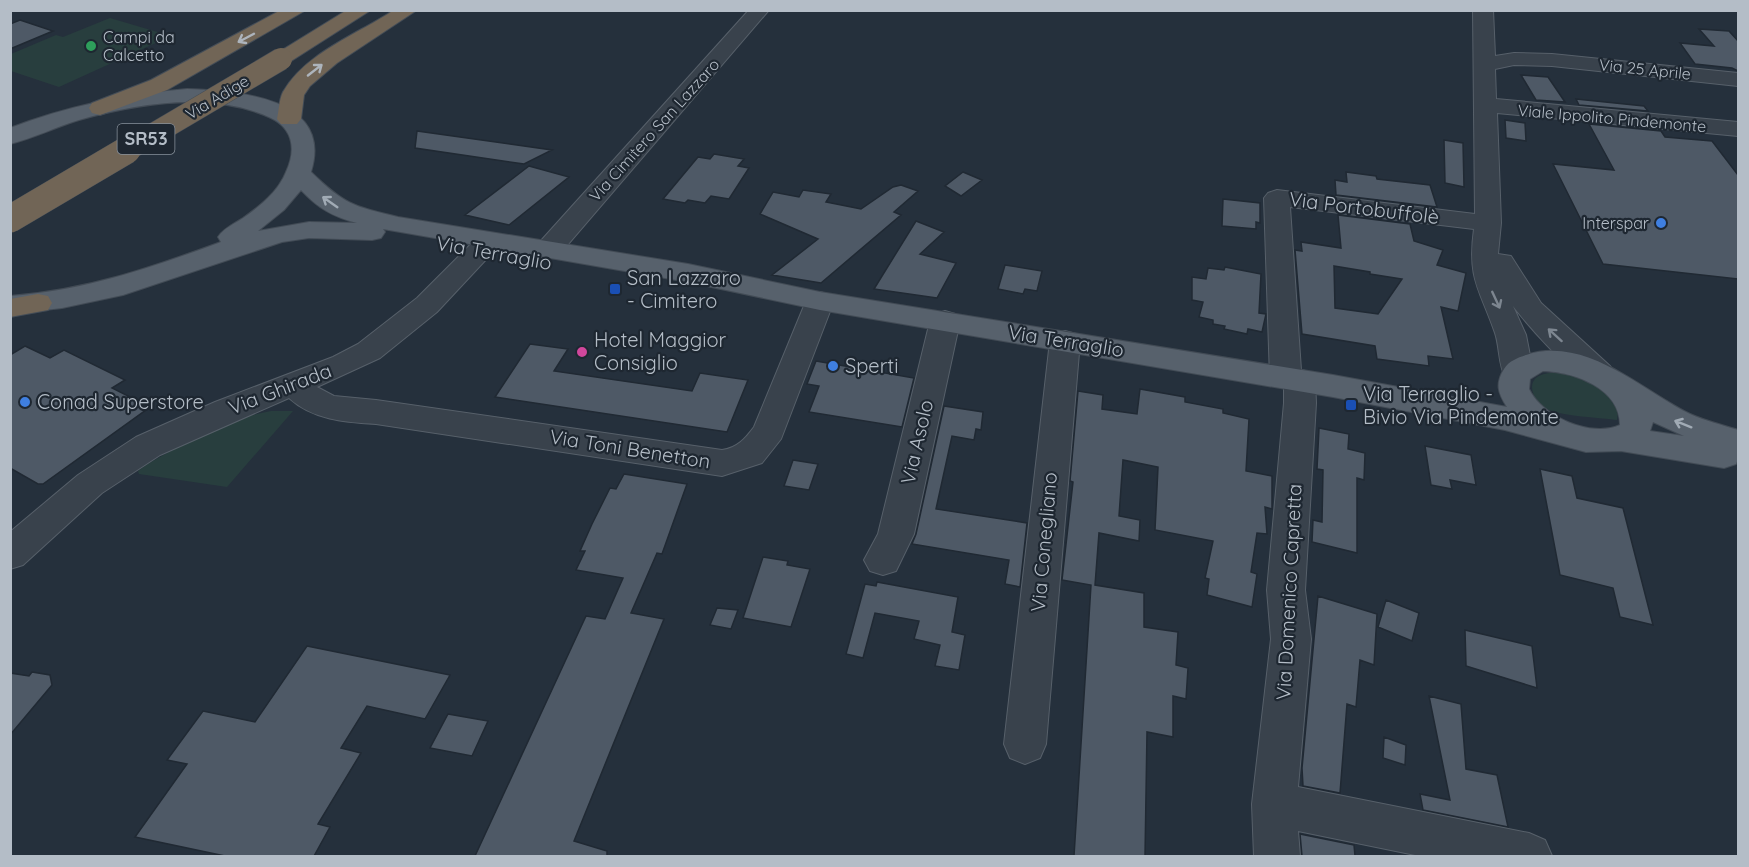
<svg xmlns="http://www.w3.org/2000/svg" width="1749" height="867" font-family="Quicksand,sans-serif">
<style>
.green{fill:#283e3e}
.building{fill:#4e5966;stroke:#202933;stroke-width:1.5;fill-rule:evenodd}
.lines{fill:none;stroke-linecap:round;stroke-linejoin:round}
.minor-casing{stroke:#57606a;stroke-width:2}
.major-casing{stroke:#424b55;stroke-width:2}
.highway-casing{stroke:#444d57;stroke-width:2}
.minor{fill:#39424c;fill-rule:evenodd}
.major{fill:#57616c;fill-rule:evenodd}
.highway{fill:#716556;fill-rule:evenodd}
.highway-bridge-far1-casing{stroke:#444d57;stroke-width:23;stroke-linecap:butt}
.highway-bridge-casing{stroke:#444d57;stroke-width:28;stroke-linecap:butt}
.highway-bridge-far1{stroke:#716556;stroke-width:22}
.highway-bridge{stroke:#716556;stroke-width:27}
.oneway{stroke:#adb4bc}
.oneway2{stroke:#a1abb5}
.oneway3{stroke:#7d8690}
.leisure-dot{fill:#2e9e5b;stroke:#1e2731;stroke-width:2}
.shop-dot{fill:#3f7fe0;stroke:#1e2731;stroke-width:2}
.transit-dot{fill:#1a4fb4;stroke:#1e2731;stroke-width:2}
.hotel-dot{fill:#d1479c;stroke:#1e2731;stroke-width:2}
.labels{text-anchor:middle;stroke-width:4.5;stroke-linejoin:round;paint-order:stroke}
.far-poi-label{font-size:16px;fill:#b4bdc7;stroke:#1e2731;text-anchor:start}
.far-street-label{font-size:16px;fill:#b4bdc7;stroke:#1e2731}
.shield{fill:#1e2731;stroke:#87909a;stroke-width:1.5}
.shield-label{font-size:18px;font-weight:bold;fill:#b4bdc7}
.street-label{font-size:20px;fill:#b4bdc7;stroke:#1e2731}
.poi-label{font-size:20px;fill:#b4bdc7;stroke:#1e2731;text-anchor:start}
</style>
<rect width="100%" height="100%" fill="#25303c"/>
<!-- green -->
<path class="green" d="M110 18 171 36 59 87 11 71V54L56 35 63 37Z
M1558 372C1582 377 1623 388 1617 420 1595 417 1567 417 1546 409 1538 406 1529 391 1533 382 1537 373 1550 373 1558 372Z
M271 411H293L227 487 139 474 138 471 146 465C185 443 226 419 271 411Z"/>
<!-- building -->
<path class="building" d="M20 20 53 31 10 49V24Z
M1699 29 1729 31 1738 41V71L1732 68 1695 64 1680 43 1714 46Z
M1521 75 1548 77 1565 102 1536 100Z
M1576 99 1644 106 1648 111 1579 105Z
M1505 120 1525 123 1526 141 1506 138Z
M1589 124 1661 131 1665 137 1712 141 1738 175V279L1603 264 1553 164 1614 170Z
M417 131 552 150 524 164 415 148Z
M1444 140 1463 143 1464 187 1445 183Z
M714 154 744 159 738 166 749 168 729 199 711 196 705 203 688 200 685 203 663 199 698 157 710 159Z
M529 166 569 177 509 225 465 215Z
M963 172 982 180 961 196 945 186Z
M1346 172 1376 176 1377 179 1430 185 1437 207 1336 195 1335 180 1347 182Z
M901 185 918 191 894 212 901 215 821 283 772 275 818 239 760 214 773 192 799 197 803 190 831 194 826 202 861 209 893 187Z
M1223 199 1260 203V223L1256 222V229L1222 226Z
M1338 215 1410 224 1414 241 1443 250 1437 265 1466 273 1458 311 1441 307 1453 359 1428 356 1429 366 1377 359 1375 346 1302 334 1295 250 1302 251 1301 242 1341 248ZM1334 266 1370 272V274L1402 279 1378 314 1335 308Z
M916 221 944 232 920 254 956 263 937 298 874 289Z
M1005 265 1042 271 1037 291 1025 289 1023 294 998 289Z
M1225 267 1261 274 1259 313 1266 314 1262 332 1248 329 1247 334 1224 329 1225 326 1213 324V320L1199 317 1203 302 1192 300V277L1206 279 1208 268 1224 270Z
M530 344 568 349 554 371 692 391 700 373 748 380 727 432 495 397Z
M25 346 50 358 64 350 125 380 112 388 150 407 43 484H38L10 468V355Z
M816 361 914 378 902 427 809 412 819 386 807 384Z
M1140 389 1185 397V402L1223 409V413L1249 419 1246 471 1272 476V509L1265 507 1267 534 1257 533 1251 572 1257 574 1252 607 1207 595 1209 579 1205 578 1213 541 1155 530 1158 467 1123 460 1119 516 1140 520 1139 541 1099 533 1095 585 1144 593V627L1178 632 1176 665 1188 668 1186 699 1173 696V737L1147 732 1145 856H1074L1091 585 1062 580 1073 482 1070 481 1078 391 1103 395 1102 409 1137 414Z
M944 406 983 412 981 430 976 429 974 440 952 436 936 509 1027 523 1020 587 1005 584 1009 560 912 544 916 534Z
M1319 428 1349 434 1348 449 1365 453 1364 480 1357 478V553L1312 542 1313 520 1322 522 1323 470 1317 469Z
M1425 446 1471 455 1476 485 1450 480 1452 489 1431 485Z
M793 460 818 464 809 490 784 486Z
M1540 469 1572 476 1577 498 1623 508 1653 625 1620 617 1613 588 1560 575Z
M624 474 687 484 662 554 657 553 631 613 664 619 574 841 607 851V856H475L586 616 605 619 623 578 576 570 585 551H580L592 524 610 488 616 489Z
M763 557 788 561 787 565 810 569 791 627 743 618Z
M877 582 958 597 952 632 965 635 959 670 935 666 940 645 914 639 919 621 875 613 863 658 846 654 865 584 876 586Z
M1318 596 1377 614 1374 665 1360 660 1356 707 1347 704 1340 793 1303 786 1302 768Z
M1386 600 1419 613 1412 641 1378 627Z
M717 608 738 610 731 629 710 625Z
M1465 630 1532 646 1537 688 1466 666Z
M307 646 450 675 425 719 367 706 341 748 361 753 318 824 330 827 314 856H225L135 837 187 764 167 760 203 711 255 722Z
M32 672 50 675 52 685 10 735V673L29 676Z
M1429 696 1461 704 1466 769 1497 775 1508 827 1423 810 1420 794 1450 800Z
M448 714 488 721 472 756 430 748Z
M1384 737 1406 745 1405 765 1383 758Z
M1300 834 1354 845 1355 856H1302Z"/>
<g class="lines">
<defs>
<path id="minor" d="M749 10H769L558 256 548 258 538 256 534 250 538 244Z
M1473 10H1493L1495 56 1514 53 1552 54 1738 73V86L1552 66 1514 65 1495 69 1496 99 1738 122V136L1497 113 1501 223 1498 254 1511 256 1541 303 1610 366 1615 374 1610 382C1602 384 1595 386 1587 381 1564 366 1530 328 1513 306L1526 335 1533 371 1528 379 1517 382 1506 379C1498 365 1500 348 1495 333 1480 289 1467 280 1474 229L1290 207 1301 370 1310 372 1315 380 1316 403 1305 590 1311 639 1298 787 1529 833 1545 840 1552 856H1420L1298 831 1300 856H1254L1252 804 1271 639 1267 590 1284 403V388L1275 386 1270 378 1264 198 1268 193 1277 190 1475 214Z
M480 243 490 245 494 251 437 312 380 358 317 387 334 396 376 400 722 450C737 448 745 439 754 427L806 301 810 295 820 292 830 295 834 301 781 439 762 463 722 476 376 424C345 422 313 420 289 398L160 455 102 493 23 565 10 569V532L78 475 136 437 215 402 333 357 358 344 417 298 470 245Z
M945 311 955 314 960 321 914 534 896 571 883 575 870 571 864 560 878 534 930 321 935 314Z
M1065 331 1076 334 1080 341 1046 744 1040 758 1025 764 1010 758 1004 744 1050 341 1054 334Z"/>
<path id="major" d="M187 89C238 91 334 97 311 172 345 205 353 206 398 217L688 264 820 292 1333 375 1507 407C1498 393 1495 384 1504 369 1509 361 1517 358 1526 355 1586 335 1641 390 1690 414 1705 421 1723 425 1738 430V459L1736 464 1724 468 1621 451 1586 452 1505 430 1333 397 820 310 688 282 383 229 385 232 381 238 372 240 309 238 282 242 123 295 62 308 10 314V296C87 290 150 268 221 242L218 237C224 228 234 224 243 218 260 206 278 192 286 172 296 151 294 129 271 118 213 91 139 103 79 120 56 127 34 138 10 144V128C67 106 127 94 187 89ZM301 190C318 208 333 217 357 223L309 222 258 231 284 210ZM1543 371C1574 372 1620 388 1620 425 1592 438 1542 417 1529 389L1530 379ZM1653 422 1684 436 1650 431Z"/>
<path id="highway" d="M281 10H306L167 90 100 115 92 113 89 108 92 103 151 80Z
M347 10H371L288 63H274L270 59 274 55Z
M394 10H417L337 63 310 86 304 95 301 119 297 124H281L277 119C279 110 279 100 283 92 305 53 358 34 394 10Z
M38 294 48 296 52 303 48 310 10 317V299Z"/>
</defs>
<!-- minor casing -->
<use href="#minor" class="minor-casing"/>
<!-- major casing -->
<use href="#major" class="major-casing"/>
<!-- highway casing -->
<use href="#highway" class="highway-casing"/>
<!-- minor -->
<use href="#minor" class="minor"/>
<!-- major -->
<use href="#major" class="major"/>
<!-- highway -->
<use href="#highway" class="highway"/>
<defs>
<path id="highway-bridge-far1" d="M125 151 281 59"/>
<path id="highway-bridge" d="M10 219 127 150"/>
</defs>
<!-- highway-bridge-far1 casing -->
<use href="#highway-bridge-far1" class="highway-bridge-far1-casing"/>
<!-- highway-bridge casing -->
<use href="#highway-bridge" class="highway-bridge-casing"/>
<!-- highway-bridge-far1 -->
<use href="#highway-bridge-far1" class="highway-bridge-far1"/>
<!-- highway-bridge -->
<use href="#highway-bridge" class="highway-bridge"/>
</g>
<!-- one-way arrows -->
<defs><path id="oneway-shaft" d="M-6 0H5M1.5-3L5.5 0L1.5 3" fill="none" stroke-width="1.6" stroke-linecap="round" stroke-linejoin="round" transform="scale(1.5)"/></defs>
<g class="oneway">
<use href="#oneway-shaft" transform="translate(246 38) rotate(152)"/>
<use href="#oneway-shaft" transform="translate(315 70) rotate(-38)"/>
</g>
<g class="oneway2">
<use href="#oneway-shaft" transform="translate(330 202) rotate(-145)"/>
<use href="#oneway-shaft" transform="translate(1683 424) rotate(-158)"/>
</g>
<g class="oneway3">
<use href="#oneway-shaft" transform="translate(1496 300) rotate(65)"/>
<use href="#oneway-shaft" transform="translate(1555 335) rotate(-138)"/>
</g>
<!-- markers -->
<circle class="leisure-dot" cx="91" cy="46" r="6"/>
<g class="shop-dot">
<circle cx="1661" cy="223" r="6"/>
<circle cx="833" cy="366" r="6"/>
<circle cx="25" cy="402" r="6"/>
</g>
<g class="transit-dot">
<rect x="609" y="283" width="12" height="12" rx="3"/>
<rect x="1345" y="399" width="12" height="12" rx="3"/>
</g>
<circle class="hotel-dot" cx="582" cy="352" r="6"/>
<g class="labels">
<!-- far-poi labels -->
<g class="far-poi-label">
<text x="103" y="43">Campi da<tspan x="103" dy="18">Calcetto</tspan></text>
<text x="1649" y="229" text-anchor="end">Interspar</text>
</g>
<!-- far-street labels -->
<g class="far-street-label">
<text transform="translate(1645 69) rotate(6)" y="6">Via 25 Aprile</text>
<text transform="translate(217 97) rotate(-31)" y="6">Via Adige</text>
<text transform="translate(1612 118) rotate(5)" y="6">Viale Ippolito Pindemonte</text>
<text transform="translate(654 130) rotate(-48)" y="6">Via Cimitero San Lazzaro</text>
</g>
<!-- shield labels -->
<rect class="shield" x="117.5" y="124" width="57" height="30" rx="4.5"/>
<g class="shield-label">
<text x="146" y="145">SR53</text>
</g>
<!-- street labels -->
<g class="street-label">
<text transform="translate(1364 208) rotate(7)" y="7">Via Portobuffolè</text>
<text transform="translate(494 253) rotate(10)" y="7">Via Terraglio</text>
<text transform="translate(1066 341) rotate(9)" y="7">Via Terraglio</text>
<text transform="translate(280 389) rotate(-21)" y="7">Via Ghirada</text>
<text transform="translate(917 442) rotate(-77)" y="7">Via Asolo</text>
<text transform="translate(630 449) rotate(9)" y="7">Via Toni Benetton</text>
<text transform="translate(1044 542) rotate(-85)" y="7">Via Conegliano</text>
<text transform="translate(1289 592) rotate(-87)" y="7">Via Domenico Capretta</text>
</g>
<!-- poi labels -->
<g class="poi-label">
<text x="627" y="285">San Lazzaro<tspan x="627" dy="23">- Cimitero</tspan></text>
<text x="594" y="347">Hotel Maggior<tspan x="594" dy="23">Consiglio</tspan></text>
<text x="845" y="373">Sperti</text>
<text x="1363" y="401">Via Terraglio -<tspan x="1363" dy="23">Bivio Via Pindemonte</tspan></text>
<text x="37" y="409">Conad Superstore</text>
</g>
</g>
<!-- border -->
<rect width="1749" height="867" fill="none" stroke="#b4bdc7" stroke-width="24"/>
</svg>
